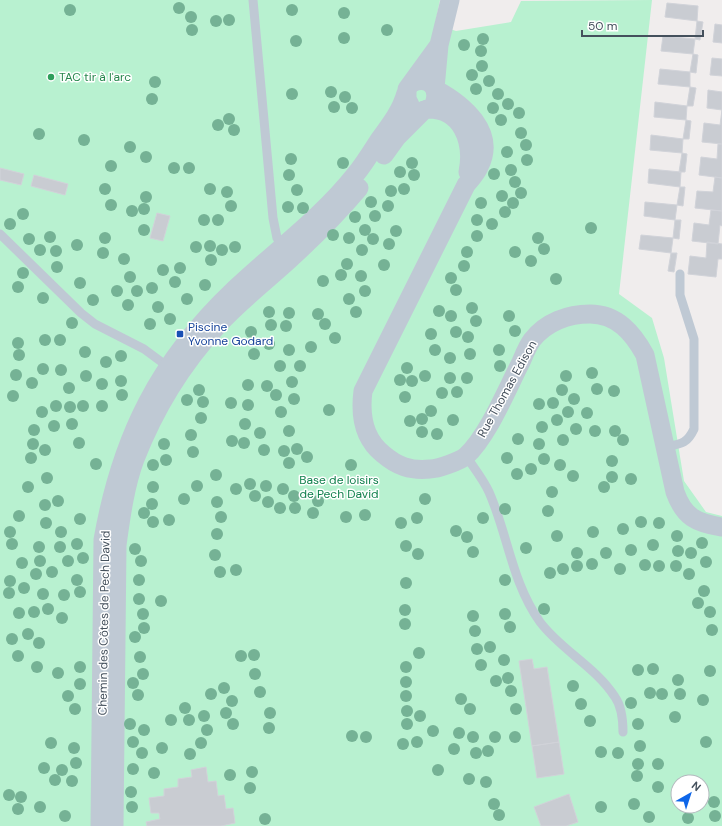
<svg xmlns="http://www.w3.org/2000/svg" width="722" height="826" font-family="'DM Sans',sans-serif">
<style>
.green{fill:#b8f1d0;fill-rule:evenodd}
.building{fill:#c9ccd2;stroke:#d1d3d9}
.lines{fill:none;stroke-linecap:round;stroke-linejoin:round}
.lane{stroke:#bfc9d4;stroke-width:9}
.street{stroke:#bfc9d4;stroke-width:19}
.tree{fill:#75b295}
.leisure-dot{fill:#2e9e5b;stroke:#fff;stroke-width:1.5}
.transit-dot{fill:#1a4fb4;stroke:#fff;stroke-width:1.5}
.labels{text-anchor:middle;stroke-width:3;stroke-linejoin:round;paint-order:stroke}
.leisure-label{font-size:12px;fill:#27864d;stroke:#fff;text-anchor:start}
.transit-label{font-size:12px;fill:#164399;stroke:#fff;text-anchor:start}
.street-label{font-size:12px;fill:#44505c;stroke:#fff}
.park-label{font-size:12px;fill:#11814d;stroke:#fff}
</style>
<rect width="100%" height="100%" fill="#f0eded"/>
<!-- green -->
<path class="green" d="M0 0H440L435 24 456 31 511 22 521 1 652 0 619 294 652 318 664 358 684 481 706 512 722 516V826H0ZM678 782H702V806H678Z"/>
<!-- building -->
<path class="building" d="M667 3 698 6 697 21 665 17Z
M697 21 703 22 700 40 695 39Z
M715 24 722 25V43L713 42Z
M663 36 695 39 693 54 661 51Z
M693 54 698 55 696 73 690 72Z
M712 58 722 59V76L710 75Z
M660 69 690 72V87L658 84Z
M690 87 696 88 693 106H687Z
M708 90 722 92V110L707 108Z
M655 102 687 106 686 120 654 117Z
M722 110V144L702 142 704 123 720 125Z
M686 120 691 121 689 139H683Z
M651 135 683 139 682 153 650 150Z
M718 144H722V178L699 175 701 157 717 159Z
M682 153 687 154 685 172H679Z
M0 168 24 174 21 185 0 180Z
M649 169 681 172 680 187 648 183Z
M34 175 68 184 65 195 31 186Z
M715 177 722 178V211L695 208 697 191 713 192Z
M680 187H685L683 206 677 205Z
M645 202 677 205 675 220 644 216Z
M711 210 722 211V226L720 225 718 244 692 241 694 223 709 225Z
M157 213 170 216 163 241 150 238Z
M675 220H681L679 239 673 238Z
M641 235 673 238 671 253 639 249Z
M707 242 722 244V259H718L716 277 688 274 690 256 706 258Z
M671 253H677L674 272 668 271Z
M532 659 534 669 547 667 559 742 532 746 519 661Z
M559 742 564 774 537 778 532 746Z
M206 767 208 782 216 781 218 796 224 795 226 809 233 808 235 823 221 826H147L146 822 160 819 159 813H151L149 798 164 796V789L178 787V779L192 777 191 770Z
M569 794 578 822 566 826H541L534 807Z"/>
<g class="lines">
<!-- lane -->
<path class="lane" d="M253 0 273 218 277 238 283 248
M0 234 81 313 95 324 144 349 171 369
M665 447C681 444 687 444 694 429V339L680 295V274
M466 456C474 468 483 479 489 492 508 535 512 583 540 622 561 650 596 667 615 697 622 707 623 721 623 732"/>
<!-- street -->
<path class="street" d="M412 83C426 76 439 85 435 101
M435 88 439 45 450 0
M435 89C463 104 497 132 479 167 476 174 470 180 466 185L363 391C360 414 363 438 383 454 397 466 410 471 430 469 438 469 460 461 466 456 488 436 507 389 521 362 524 355 527 347 532 340 546 322 568 314 590 314 617 314 633 333 645 355L675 492C684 517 696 523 722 527
M410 105 407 99V89L439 45
M427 109C462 108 474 142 468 172
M384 155 397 137 424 110
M100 826 103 540C121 437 159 361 235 289 275 251 321 218 355 175 364 164 372 151 379 140 390 125 401 111 406 93
M114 826 117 545C121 516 125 486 135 459 154 410 183 363 218 325 239 302 266 281 289 260 314 237 337 214 359 188"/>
</g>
<!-- trees -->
<g class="tree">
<circle cx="179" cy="8" r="6"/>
<circle cx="70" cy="10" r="6"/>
<circle cx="292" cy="10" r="6"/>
<circle cx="344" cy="13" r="6"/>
<circle cx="191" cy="17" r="6"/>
<circle cx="229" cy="20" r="6"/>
<circle cx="216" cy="21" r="6"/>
<circle cx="192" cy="30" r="6"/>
<circle cx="387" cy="30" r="6"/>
<circle cx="344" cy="38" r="6"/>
<circle cx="483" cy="39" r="6"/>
<circle cx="296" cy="41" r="6"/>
<circle cx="464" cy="45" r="6"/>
<circle cx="481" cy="51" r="6"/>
<circle cx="482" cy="66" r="6"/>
<circle cx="472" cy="75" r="6"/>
<circle cx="489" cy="81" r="6"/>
<circle cx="155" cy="82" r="6"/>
<circle cx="476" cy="89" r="6"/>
<circle cx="331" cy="92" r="6"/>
<circle cx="292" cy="94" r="6"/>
<circle cx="498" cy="94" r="6"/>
<circle cx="345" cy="97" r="6"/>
<circle cx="152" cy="99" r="6"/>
<circle cx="508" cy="104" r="6"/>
<circle cx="334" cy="107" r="6"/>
<circle cx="352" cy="108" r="6"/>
<circle cx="493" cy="108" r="6"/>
<circle cx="519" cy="113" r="6"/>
<circle cx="229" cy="119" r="6"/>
<circle cx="501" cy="120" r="6"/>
<circle cx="218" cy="125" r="6"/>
<circle cx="234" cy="130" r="6"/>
<circle cx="521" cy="133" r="6"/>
<circle cx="39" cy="134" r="6"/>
<circle cx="84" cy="140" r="6"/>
<circle cx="526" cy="145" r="6"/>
<circle cx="130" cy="147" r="6"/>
<circle cx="507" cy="152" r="6"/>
<circle cx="146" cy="157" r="6"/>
<circle cx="291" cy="159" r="6"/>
<circle cx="527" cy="160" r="6"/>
<circle cx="343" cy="163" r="6"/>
<circle cx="412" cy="163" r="6"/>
<circle cx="111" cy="166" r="6"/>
<circle cx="174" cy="168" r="6"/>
<circle cx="189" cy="168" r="6"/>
<circle cx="511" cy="170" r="6"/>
<circle cx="400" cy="172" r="6"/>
<circle cx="494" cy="174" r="6"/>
<circle cx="289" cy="175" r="6"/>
<circle cx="414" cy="175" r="6"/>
<circle cx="515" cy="182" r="6"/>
<circle cx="105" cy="189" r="6"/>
<circle cx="210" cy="189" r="6"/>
<circle cx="404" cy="189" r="6"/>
<circle cx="297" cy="190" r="6"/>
<circle cx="391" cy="191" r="6"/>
<circle cx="227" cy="192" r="6"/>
<circle cx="521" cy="193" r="6"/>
<circle cx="502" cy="196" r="6"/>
<circle cx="146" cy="197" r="6"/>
<circle cx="371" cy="202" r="6"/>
<circle cx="481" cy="203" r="6"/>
<circle cx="513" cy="203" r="6"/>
<circle cx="111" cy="205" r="6"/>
<circle cx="231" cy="206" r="6"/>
<circle cx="388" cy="206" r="6"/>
<circle cx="288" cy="207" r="6"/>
<circle cx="303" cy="208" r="6"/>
<circle cx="144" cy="209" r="6"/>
<circle cx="132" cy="211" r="6"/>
<circle cx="505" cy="212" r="6"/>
<circle cx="23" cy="214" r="6"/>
<circle cx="375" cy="216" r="6"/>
<circle cx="355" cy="217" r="6"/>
<circle cx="204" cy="220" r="6"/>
<circle cx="218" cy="220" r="6"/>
<circle cx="477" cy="220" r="6"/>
<circle cx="10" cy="224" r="6"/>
<circle cx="492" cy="224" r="6"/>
<circle cx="591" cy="228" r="6"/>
<circle cx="144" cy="230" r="6"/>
<circle cx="365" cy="230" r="6"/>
<circle cx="396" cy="231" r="6"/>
<circle cx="333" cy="235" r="6"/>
<circle cx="477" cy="236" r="6"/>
<circle cx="50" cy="237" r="6"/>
<circle cx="105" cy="238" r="6"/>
<circle cx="349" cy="238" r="6"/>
<circle cx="538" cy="238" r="6"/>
<circle cx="29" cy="239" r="6"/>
<circle cx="373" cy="239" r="6"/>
<circle cx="389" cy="244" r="6"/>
<circle cx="77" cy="245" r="6"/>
<circle cx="210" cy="246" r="6"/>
<circle cx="196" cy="247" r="6"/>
<circle cx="235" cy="247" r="6"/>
<circle cx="544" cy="249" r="6"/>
<circle cx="40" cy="250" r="6"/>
<circle cx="222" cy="250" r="6"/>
<circle cx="362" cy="250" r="6"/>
<circle cx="56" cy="251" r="6"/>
<circle cx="467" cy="252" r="6"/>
<circle cx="515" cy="252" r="6"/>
<circle cx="103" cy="253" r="6"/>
<circle cx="124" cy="259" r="6"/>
<circle cx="211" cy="260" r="6"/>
<circle cx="531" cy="261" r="6"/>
<circle cx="347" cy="264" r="6"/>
<circle cx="384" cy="265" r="6"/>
<circle cx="464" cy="266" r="6"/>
<circle cx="57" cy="267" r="6"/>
<circle cx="180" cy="268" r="6"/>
<circle cx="163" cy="270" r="6"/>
<circle cx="23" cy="273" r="6"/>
<circle cx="341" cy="275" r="6"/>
<circle cx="361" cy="276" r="6"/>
<circle cx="130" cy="277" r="6"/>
<circle cx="451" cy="278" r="6"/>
<circle cx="556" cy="279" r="6"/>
<circle cx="323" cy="281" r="6"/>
<circle cx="175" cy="282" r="6"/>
<circle cx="80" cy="283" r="6"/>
<circle cx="205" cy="285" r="6"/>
<circle cx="18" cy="287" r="6"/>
<circle cx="152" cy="288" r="6"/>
<circle cx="456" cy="290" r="6"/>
<circle cx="117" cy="291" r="6"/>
<circle cx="137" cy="291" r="6"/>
<circle cx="365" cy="291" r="6"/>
<circle cx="43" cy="298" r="6"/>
<circle cx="187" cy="299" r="6"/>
<circle cx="349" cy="299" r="6"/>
<circle cx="93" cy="300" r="6"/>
<circle cx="128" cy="305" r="6"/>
<circle cx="158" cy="307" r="6"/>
<circle cx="472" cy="308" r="6"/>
<circle cx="439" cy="311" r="6"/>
<circle cx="269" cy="312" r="6"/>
<circle cx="356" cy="312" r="6"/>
<circle cx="289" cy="313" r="6"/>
<circle cx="318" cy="314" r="6"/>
<circle cx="451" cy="316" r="6"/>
<circle cx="509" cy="316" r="6"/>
<circle cx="170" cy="319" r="6"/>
<circle cx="476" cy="321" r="6"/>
<circle cx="72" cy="323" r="6"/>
<circle cx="150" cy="324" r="6"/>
<circle cx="325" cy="324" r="6"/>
<circle cx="271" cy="325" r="6"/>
<circle cx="286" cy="326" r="6"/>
<circle cx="515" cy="331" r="6"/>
<circle cx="251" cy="332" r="6"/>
<circle cx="456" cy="332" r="6"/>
<circle cx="431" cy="334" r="6"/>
<circle cx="468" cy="337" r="6"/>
<circle cx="335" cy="338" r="6"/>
<circle cx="45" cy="340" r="6"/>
<circle cx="60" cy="340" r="6"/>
<circle cx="18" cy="343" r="6"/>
<circle cx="269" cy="344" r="6"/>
<circle cx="311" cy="347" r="6"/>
<circle cx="289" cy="350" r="6"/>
<circle cx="435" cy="350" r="6"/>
<circle cx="499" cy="350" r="6"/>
<circle cx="85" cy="352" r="6"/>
<circle cx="254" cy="354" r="6"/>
<circle cx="470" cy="354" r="6"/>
<circle cx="19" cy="355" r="6"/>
<circle cx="121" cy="356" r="6"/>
<circle cx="450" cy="358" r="6"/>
<circle cx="106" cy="362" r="6"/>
<circle cx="280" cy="366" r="6"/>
<circle cx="300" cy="366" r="6"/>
<circle cx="500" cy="366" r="6"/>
<circle cx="407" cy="368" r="6"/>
<circle cx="43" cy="369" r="6"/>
<circle cx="61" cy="370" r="6"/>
<circle cx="592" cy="373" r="6"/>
<circle cx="16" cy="375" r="6"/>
<circle cx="86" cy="376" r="6"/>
<circle cx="425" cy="376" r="6"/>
<circle cx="566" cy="376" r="6"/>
<circle cx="450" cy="378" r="6"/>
<circle cx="467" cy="378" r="6"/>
<circle cx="400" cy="380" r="6"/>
<circle cx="121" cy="381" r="6"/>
<circle cx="412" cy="381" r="6"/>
<circle cx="292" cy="382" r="6"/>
<circle cx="32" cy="383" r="6"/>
<circle cx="102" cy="384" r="6"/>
<circle cx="248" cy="385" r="6"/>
<circle cx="267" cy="386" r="6"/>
<circle cx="69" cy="388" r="6"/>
<circle cx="597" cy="389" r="6"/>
<circle cx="199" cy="390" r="6"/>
<circle cx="562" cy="390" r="6"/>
<circle cx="614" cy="391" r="6"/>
<circle cx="457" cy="392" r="6"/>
<circle cx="442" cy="393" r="6"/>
<circle cx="122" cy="395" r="6"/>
<circle cx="276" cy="395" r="6"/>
<circle cx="13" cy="396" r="6"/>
<circle cx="405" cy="397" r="6"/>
<circle cx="294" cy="399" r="6"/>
<circle cx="574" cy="399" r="6"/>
<circle cx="187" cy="400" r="6"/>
<circle cx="203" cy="402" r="6"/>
<circle cx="231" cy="403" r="6"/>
<circle cx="553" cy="403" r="6"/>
<circle cx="539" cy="404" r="6"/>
<circle cx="248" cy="405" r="6"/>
<circle cx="56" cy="406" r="6"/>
<circle cx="83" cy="406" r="6"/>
<circle cx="102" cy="406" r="6"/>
<circle cx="70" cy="407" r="6"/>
<circle cx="329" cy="410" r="6"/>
<circle cx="431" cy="411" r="6"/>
<circle cx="42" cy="412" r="6"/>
<circle cx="281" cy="412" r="6"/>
<circle cx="568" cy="412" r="6"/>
<circle cx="587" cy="413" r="6"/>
<circle cx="201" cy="418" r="6"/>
<circle cx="422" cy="419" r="6"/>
<circle cx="453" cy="420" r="6"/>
<circle cx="557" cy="420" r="6"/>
<circle cx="410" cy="421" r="6"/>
<circle cx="72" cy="424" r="6"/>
<circle cx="245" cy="424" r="6"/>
<circle cx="54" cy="426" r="6"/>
<circle cx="542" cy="427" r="6"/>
<circle cx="576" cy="429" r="6"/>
<circle cx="34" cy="430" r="6"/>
<circle cx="289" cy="431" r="6"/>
<circle cx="595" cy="431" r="6"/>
<circle cx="615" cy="431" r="6"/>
<circle cx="422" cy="432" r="6"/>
<circle cx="260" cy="433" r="6"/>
<circle cx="437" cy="434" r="6"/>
<circle cx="191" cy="435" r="6"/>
<circle cx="518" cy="439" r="6"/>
<circle cx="563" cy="440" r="6"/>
<circle cx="623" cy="440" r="6"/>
<circle cx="232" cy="441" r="6"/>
<circle cx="79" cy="443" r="6"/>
<circle cx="244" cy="443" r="6"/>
<circle cx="33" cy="444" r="6"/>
<circle cx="164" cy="444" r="6"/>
<circle cx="539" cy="444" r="6"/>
<circle cx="297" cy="449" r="6"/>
<circle cx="45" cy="450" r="6"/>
<circle cx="264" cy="450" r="6"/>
<circle cx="284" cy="451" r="6"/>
<circle cx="193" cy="452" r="6"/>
<circle cx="307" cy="457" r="6"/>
<circle cx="31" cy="458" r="6"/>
<circle cx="507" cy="458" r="6"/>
<circle cx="544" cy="459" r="6"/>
<circle cx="166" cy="460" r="6"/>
<circle cx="612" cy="461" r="6"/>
<circle cx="289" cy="463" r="6"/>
<circle cx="96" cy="464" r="6"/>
<circle cx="153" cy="465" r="6"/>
<circle cx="351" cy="465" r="6"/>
<circle cx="560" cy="465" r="6"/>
<circle cx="531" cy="469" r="6"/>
<circle cx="517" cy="474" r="6"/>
<circle cx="216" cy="475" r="6"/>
<circle cx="573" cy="476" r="6"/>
<circle cx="612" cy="477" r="6"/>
<circle cx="47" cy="478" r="6"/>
<circle cx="631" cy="479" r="6"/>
<circle cx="250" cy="484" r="6"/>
<circle cx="197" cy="486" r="6"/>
<circle cx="266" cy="486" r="6"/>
<circle cx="28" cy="487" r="6"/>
<circle cx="153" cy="487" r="6"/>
<circle cx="604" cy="487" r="6"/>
<circle cx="236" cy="489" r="6"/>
<circle cx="283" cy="489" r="6"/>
<circle cx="552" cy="492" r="6"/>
<circle cx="255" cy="496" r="6"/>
<circle cx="294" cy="496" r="6"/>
<circle cx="184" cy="499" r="6"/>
<circle cx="425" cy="499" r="6"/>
<circle cx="58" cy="501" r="6"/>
<circle cx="318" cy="501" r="6"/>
<circle cx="217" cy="502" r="6"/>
<circle cx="268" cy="502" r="6"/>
<circle cx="152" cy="504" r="6"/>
<circle cx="45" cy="505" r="6"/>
<circle cx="280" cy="508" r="6"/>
<circle cx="295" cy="508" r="6"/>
<circle cx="505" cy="509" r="6"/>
<circle cx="548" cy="511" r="6"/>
<circle cx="144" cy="513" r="6"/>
<circle cx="313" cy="513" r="6"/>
<circle cx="365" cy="515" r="6"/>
<circle cx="19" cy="516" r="6"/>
<circle cx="221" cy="517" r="6"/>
<circle cx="346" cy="517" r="6"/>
<circle cx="417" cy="518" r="6"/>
<circle cx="483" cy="518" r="6"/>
<circle cx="80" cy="519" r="6"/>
<circle cx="169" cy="520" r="6"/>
<circle cx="153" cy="522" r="6"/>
<circle cx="641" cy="522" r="6"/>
<circle cx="46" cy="523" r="6"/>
<circle cx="401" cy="523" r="6"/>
<circle cx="659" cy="523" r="6"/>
<circle cx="623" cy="529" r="6"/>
<circle cx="456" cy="531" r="6"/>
<circle cx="10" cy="532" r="6"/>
<circle cx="61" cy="532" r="6"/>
<circle cx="593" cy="532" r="6"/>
<circle cx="217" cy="534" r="6"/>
<circle cx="557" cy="536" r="6"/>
<circle cx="677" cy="536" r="6"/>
<circle cx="467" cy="537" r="6"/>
<circle cx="702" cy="543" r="6"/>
<circle cx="12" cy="544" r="6"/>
<circle cx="77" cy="544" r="6"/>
<circle cx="653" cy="545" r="6"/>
<circle cx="406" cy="546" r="6"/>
<circle cx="39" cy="547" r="6"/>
<circle cx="60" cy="547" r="6"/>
<circle cx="526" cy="548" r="6"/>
<circle cx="135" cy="549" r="6"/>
<circle cx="631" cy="550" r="6"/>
<circle cx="678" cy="551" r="6"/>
<circle cx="473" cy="552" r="6"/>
<circle cx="577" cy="553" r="6"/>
<circle cx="606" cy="553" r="6"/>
<circle cx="691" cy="553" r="6"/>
<circle cx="418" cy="554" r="6"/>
<circle cx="215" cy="555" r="6"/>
<circle cx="83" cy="558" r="6"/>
<circle cx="40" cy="561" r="6"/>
<circle cx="68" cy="561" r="6"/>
<circle cx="141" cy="561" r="6"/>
<circle cx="706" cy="562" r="6"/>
<circle cx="22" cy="563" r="6"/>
<circle cx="592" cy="564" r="6"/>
<circle cx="645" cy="565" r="6"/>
<circle cx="577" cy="566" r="6"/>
<circle cx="659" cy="566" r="6"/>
<circle cx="676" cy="566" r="6"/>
<circle cx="563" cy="569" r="6"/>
<circle cx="620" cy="569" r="6"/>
<circle cx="236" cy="570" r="6"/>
<circle cx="52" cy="572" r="6"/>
<circle cx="220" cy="572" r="6"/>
<circle cx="550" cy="573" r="6"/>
<circle cx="36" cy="574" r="6"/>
<circle cx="689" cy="574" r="6"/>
<circle cx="77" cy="580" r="6"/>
<circle cx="139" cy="580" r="6"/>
<circle cx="505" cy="580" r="6"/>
<circle cx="10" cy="581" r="6"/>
<circle cx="406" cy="583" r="6"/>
<circle cx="24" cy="588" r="6"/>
<circle cx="704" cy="591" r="6"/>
<circle cx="80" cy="592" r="6"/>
<circle cx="9" cy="593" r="6"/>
<circle cx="43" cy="594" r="6"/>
<circle cx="64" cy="595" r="6"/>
<circle cx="139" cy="599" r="6"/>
<circle cx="161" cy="601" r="6"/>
<circle cx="698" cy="603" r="6"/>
<circle cx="48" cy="609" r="6"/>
<circle cx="544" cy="609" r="6"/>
<circle cx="405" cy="610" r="6"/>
<circle cx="34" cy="612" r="6"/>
<circle cx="710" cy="612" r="6"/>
<circle cx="19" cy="613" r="6"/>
<circle cx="143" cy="614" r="6"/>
<circle cx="505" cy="614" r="6"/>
<circle cx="473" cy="616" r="6"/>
<circle cx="62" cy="618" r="6"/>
<circle cx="405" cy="624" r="6"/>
<circle cx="510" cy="627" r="6"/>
<circle cx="144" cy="628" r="6"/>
<circle cx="712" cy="630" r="6"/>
<circle cx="475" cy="631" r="6"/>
<circle cx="28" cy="634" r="6"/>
<circle cx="135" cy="637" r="6"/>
<circle cx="12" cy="639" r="6"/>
<circle cx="39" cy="643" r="6"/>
<circle cx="490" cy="647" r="6"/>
<circle cx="477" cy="649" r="6"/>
<circle cx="419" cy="653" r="6"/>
<circle cx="254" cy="655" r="6"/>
<circle cx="18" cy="656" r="6"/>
<circle cx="241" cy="656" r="6"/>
<circle cx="140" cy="657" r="6"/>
<circle cx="504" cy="660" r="6"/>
<circle cx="481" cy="665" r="6"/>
<circle cx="37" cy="667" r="6"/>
<circle cx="80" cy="667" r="6"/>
<circle cx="406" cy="667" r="6"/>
<circle cx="653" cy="669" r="6"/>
<circle cx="638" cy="670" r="6"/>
<circle cx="710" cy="671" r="6"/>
<circle cx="58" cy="673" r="6"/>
<circle cx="143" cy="674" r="6"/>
<circle cx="255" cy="674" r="6"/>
<circle cx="508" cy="678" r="6"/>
<circle cx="678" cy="680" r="6"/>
<circle cx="496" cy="681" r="6"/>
<circle cx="406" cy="682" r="6"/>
<circle cx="133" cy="683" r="6"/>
<circle cx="80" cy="684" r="6"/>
<circle cx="573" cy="686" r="6"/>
<circle cx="224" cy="688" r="6"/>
<circle cx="511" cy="691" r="6"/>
<circle cx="260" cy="692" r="6"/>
<circle cx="650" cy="693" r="6"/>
<circle cx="211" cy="694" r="6"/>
<circle cx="662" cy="694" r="6"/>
<circle cx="680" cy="694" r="6"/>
<circle cx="138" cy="695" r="6"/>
<circle cx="68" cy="696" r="6"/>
<circle cx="406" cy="696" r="6"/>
<circle cx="461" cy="699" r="6"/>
<circle cx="703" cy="700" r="6"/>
<circle cx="232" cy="701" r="6"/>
<circle cx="631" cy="703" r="6"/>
<circle cx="581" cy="704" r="6"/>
<circle cx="185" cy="708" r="6"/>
<circle cx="75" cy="709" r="6"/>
<circle cx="470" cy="709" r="6"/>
<circle cx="516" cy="709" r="6"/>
<circle cx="407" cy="711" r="6"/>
<circle cx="226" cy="713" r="6"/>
<circle cx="270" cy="713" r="6"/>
<circle cx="204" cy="716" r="6"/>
<circle cx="420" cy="716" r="6"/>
<circle cx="675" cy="717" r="6"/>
<circle cx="171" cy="720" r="6"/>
<circle cx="189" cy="720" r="6"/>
<circle cx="590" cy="721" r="6"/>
<circle cx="130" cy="724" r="6"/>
<circle cx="233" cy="724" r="6"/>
<circle cx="407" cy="724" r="6"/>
<circle cx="638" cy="724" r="6"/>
<circle cx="269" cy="728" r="6"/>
<circle cx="144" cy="730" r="6"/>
<circle cx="207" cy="730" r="6"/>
<circle cx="433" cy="731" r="6"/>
<circle cx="459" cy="733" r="6"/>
<circle cx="352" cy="736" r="6"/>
<circle cx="366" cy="737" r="6"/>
<circle cx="473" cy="737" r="6"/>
<circle cx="495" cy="737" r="6"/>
<circle cx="515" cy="737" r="6"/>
<circle cx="133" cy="742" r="6"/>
<circle cx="417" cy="742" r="6"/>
<circle cx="706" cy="742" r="6"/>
<circle cx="51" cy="743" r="6"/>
<circle cx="201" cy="743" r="6"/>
<circle cx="403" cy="744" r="6"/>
<circle cx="640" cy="746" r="6"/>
<circle cx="74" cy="748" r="6"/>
<circle cx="162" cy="748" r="6"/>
<circle cx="454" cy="749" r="6"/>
<circle cx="488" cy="751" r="6"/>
<circle cx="601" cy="752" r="6"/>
<circle cx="142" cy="753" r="6"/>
<circle cx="476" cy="753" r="6"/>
<circle cx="618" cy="753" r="6"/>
<circle cx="190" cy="754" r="6"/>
<circle cx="76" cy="763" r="6"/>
<circle cx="638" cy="764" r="6"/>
<circle cx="658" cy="764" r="6"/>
<circle cx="44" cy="768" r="6"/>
<circle cx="133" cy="769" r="6"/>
<circle cx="62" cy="770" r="6"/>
<circle cx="438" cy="770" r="6"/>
<circle cx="252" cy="772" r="6"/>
<circle cx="154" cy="773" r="6"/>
<circle cx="230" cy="775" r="6"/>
<circle cx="637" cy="776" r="6"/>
<circle cx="469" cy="779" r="6"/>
<circle cx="55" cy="780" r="6"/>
<circle cx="72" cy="781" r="6"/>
<circle cx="486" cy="782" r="6"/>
<circle cx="658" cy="787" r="6"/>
<circle cx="250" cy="788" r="6"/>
<circle cx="131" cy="792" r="6"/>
<circle cx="9" cy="795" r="6"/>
<circle cx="21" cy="797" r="6"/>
<circle cx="714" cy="802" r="6"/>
<circle cx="494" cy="804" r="6"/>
<circle cx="634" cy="804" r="6"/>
<circle cx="40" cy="807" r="6"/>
<circle cx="132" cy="807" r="6"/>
<circle cx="601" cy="807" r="6"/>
<circle cx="18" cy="809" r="6"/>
<circle cx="499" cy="815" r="6"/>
<circle cx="65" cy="816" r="6"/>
<circle cx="715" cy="816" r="6"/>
<circle cx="649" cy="817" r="6"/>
<circle cx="688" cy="818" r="6"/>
<circle cx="265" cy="819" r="6"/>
</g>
<!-- markers -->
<circle class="leisure-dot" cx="51" cy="77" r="4"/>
<rect class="transit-dot" x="176" y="330" width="8" height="8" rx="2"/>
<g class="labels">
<!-- leisure labels -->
<g class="leisure-label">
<text x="59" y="81">TAC tir à l'arc</text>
</g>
<!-- transit labels -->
<g class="transit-label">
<text x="188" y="331">Piscine<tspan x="188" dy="14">Yvonne Godard</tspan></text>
</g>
<!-- street labels -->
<g class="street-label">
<text transform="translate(507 389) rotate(-61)" y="4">Rue Thomas Edison</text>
<text transform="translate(104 623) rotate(-89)" y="4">Chemin des Côtes de Pech David</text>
</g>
<!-- park labels -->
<g class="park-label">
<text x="339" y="484">Base de loisirs<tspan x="339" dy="14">de Pech David</tspan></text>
</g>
</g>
<!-- north arrow -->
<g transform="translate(690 794) rotate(39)"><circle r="19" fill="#ffffff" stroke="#b4b9be"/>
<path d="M0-3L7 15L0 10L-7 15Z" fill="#0e66e9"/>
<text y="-6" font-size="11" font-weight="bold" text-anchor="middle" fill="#44505c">N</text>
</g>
<!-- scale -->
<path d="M582 30v6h121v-6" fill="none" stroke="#44505c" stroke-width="2"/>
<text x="588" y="30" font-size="12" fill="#44505c" stroke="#ffffff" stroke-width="3" paint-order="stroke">50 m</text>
</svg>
